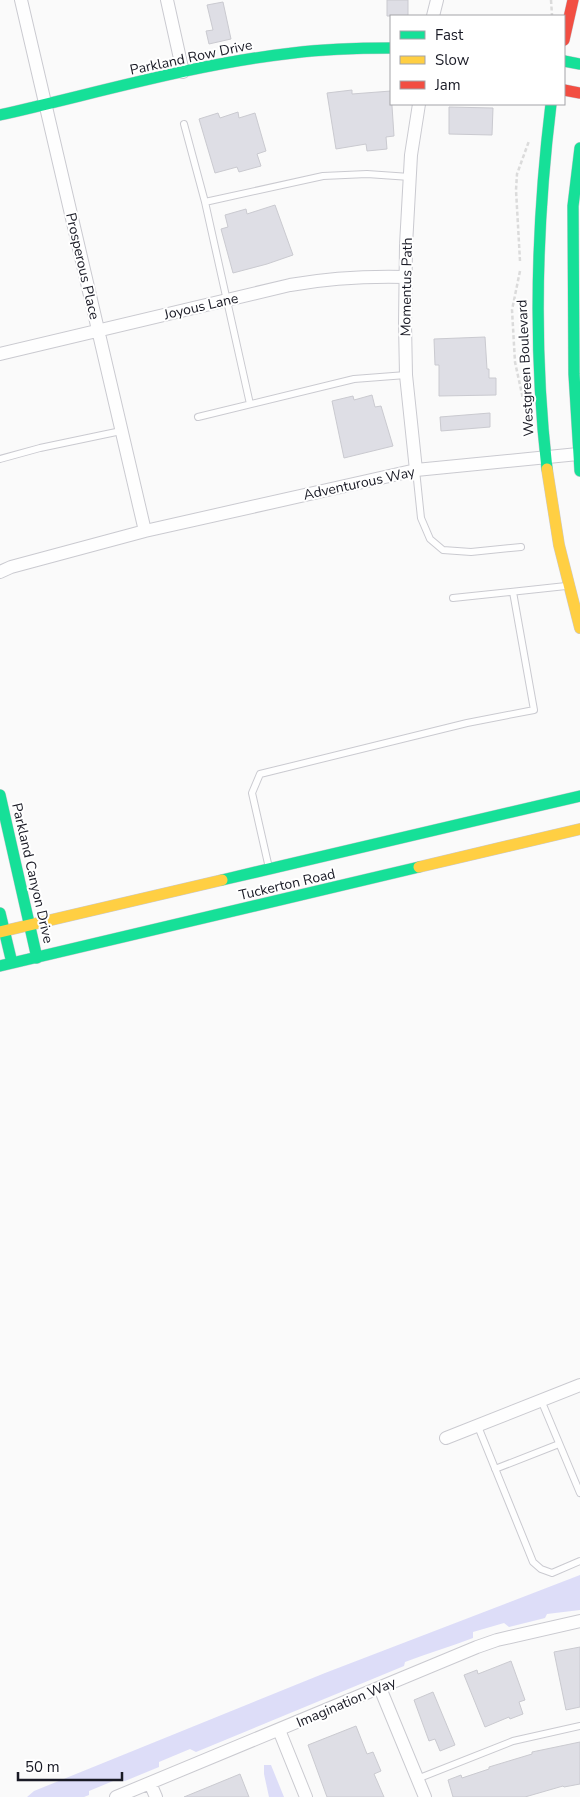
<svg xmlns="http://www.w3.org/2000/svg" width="580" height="1797" font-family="'Nunito Sans',sans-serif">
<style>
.green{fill:#ddddf8}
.building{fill:#dedee5;stroke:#cacad0}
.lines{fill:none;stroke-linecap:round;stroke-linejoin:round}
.lane-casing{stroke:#cacad0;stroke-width:8}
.street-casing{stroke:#cacad0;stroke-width:14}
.fast-casing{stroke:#cacad0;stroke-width:12}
.slow-casing{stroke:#cacad0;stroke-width:12}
.jam-casing{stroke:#cacad0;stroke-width:12}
.path{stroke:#dbdbdb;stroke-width:2.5;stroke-dasharray:4 2.5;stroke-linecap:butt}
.lane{stroke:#fefefe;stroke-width:6}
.street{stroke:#fefefe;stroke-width:12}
.fast{stroke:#16e098;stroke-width:11}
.slow{stroke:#ffcf43;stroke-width:11}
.jam{stroke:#f24e42;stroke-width:11}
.labels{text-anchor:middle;stroke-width:4;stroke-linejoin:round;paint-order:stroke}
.street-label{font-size:14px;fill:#191a25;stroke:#fff}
</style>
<rect width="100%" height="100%" fill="#fafafa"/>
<!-- green -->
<path class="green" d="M580 1575V1610L547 1614 545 1618 509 1627 504 1623 473 1632V1638C450 1647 428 1653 405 1662L404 1666 196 1752 190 1749 159 1762V1767L125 1781 118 1779 89 1791V1795L84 1797H27L34 1791 325 1673Z
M264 1765H271L284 1797H269L264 1774Z"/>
<!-- building -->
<path class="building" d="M387 0H408V16H387Z
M223 2 231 39 209 44 206 31 213 30 207 5Z
M352 90V94L391 91 394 136 386 137 387 149 367 151 366 144 336 149 327 93Z
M449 107 493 108 492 135 449 134Z
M238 112 239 118 255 113 266 151 257 154 261 166 239 172 237 167 215 173 199 119 218 113 220 118Z
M275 205 293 255 267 264 233 273 221 229 228 227 225 215 246 209 247 214Z
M485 337 487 369H489V378H496V395L439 396V365H435L434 339Z
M372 395 375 407 381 406 393 446 344 458 332 401 353 396 354 400Z
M490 413V427L441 431 440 417Z
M580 1647V1707L566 1710 554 1652Z
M511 1661 525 1700 519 1702 523 1714 510 1719 509 1717 485 1727 464 1675 477 1670 478 1674Z
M433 1692 455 1745 440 1751 435 1739 429 1741 414 1700Z
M356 1726 367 1754 373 1752 381 1771 374 1774 384 1797H327L308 1745Z
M580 1742V1784L564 1787 563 1786 525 1797H453L448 1780 461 1775 462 1778 489 1769V1767L532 1754V1752Z
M240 1774 249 1797H184Z"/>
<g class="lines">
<defs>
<path id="lane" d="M184 124 205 202 250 404
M205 202 323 176 367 174 410 177
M198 417 354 379 406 375
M0 459 40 448 121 431
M416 470 421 518 430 539 443 550 471 552 521 547
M453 598 566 586
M269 868 252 793 260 774 467 723 534 710 513 592
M541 1400 580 1493
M477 1424 533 1562 541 1569 552 1573 580 1561
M495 1469 559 1444
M417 1779 513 1741 580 1726"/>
<path id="street" d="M21 0 145 531
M167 0 183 72
M433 16 437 0
M0 354 290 285C330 278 364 276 405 277
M416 470 406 375 405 324 406 245 411 155 419 104
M0 572 11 567 145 531 416 470 578 454
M446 1438 580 1385
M380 1688 425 1797
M279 1730 306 1797
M150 1783 156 1797
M116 1797 477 1647 497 1640 580 1621"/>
<path id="fast" d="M564 61 580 64
M0 115C97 93 194 64 293 53 325 49 358 48 391 48
M580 148 573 206 574 374 580 471
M547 469C533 346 536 227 551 104
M0 795 37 958
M222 880 580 796
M0 913 12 963
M0 966 419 867"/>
<path id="slow" d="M547 469 559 545 580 628
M419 867 580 829
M0 932 222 880"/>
<path id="jam" d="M564 40 573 0
M564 90 580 93"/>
</defs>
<!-- lane casing -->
<use href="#lane" class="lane-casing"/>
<!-- street casing -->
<use href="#street" class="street-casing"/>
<!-- fast casing -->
<use href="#fast" class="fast-casing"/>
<!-- slow casing -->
<use href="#slow" class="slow-casing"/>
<!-- jam casing -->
<use href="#jam" class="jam-casing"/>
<!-- path -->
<path class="path" d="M551 0 552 15
M520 261 516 190 517 174 529 141
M520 271 512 310 515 362 523 399"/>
<!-- lane -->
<use href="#lane" class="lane"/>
<!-- street -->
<use href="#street" class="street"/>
<!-- fast -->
<use href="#fast" class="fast"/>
<!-- slow -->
<use href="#slow" class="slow"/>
<!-- jam -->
<use href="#jam" class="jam"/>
</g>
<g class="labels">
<!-- street labels -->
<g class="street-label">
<text transform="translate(191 57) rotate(-12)" y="5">Parkland Row Drive</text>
<text transform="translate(83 266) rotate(77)" y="5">Prosperous Place</text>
<text transform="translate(406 287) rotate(-89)" y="5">Momentus Path</text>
<text transform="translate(201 306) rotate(-13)" y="5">Joyous Lane</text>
<text transform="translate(525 368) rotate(-93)" y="5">Westgreen Boulevard</text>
<text transform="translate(359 483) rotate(-12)" y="5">Adventurous Way</text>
<text transform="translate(33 873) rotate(77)" y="5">Parkland Canyon Drive</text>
<text transform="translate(287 884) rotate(-13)" y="5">Tuckerton Road</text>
<text transform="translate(346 1702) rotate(-23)" y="5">Imagination Way</text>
</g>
</g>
<!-- legend -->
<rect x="390" y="15" width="175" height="90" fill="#ffffff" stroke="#a3a3a8"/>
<rect x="400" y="31" width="25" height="8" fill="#16e098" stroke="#a3a3a8"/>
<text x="435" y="40" font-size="15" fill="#191a25">Fast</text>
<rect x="400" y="56" width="25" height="8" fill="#ffcf43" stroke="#a3a3a8"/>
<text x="435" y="65" font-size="15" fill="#191a25">Slow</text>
<rect x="400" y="81" width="25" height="8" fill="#f24e42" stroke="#a3a3a8"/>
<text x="435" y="90" font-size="15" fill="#191a25">Jam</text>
<!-- scale -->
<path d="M18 1772v8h104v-8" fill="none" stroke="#191a25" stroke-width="2.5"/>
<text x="25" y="1772" font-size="15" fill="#191a25" stroke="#ffffff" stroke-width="4" paint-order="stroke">50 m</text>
</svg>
